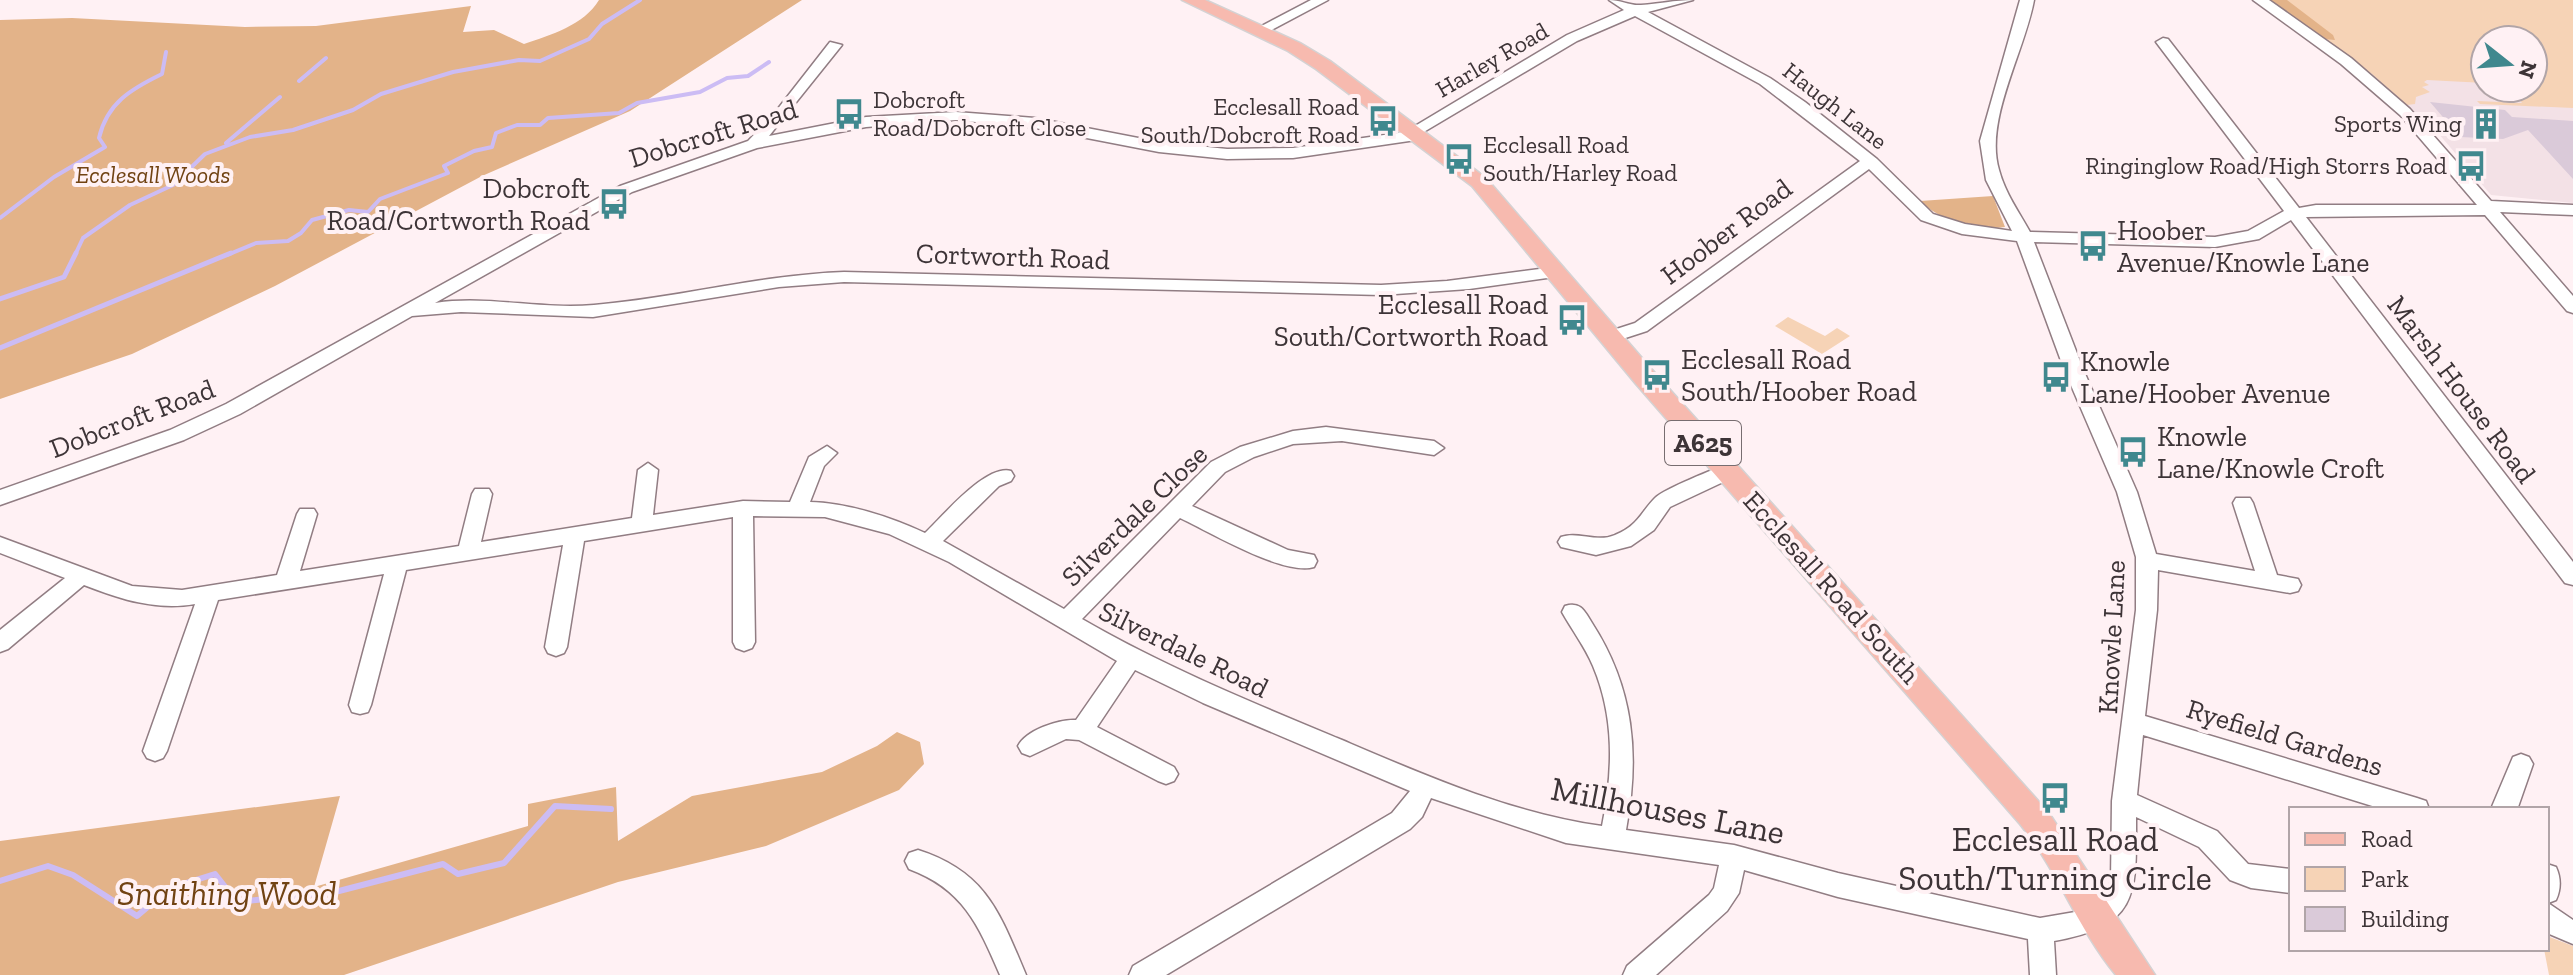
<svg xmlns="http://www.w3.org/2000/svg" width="2573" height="975" font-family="'Zilla Slab',serif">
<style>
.built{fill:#f3e1e6;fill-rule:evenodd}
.green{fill:#f6d3b6}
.forest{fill:#e3b389}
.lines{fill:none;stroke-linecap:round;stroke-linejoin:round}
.stream-far2{stroke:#ccbcf4;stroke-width:4}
.stream-far1{stroke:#ccbcf4;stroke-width:5}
.stream{stroke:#ccbcf4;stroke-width:6}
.building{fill:#dacad9}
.minor-casing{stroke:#917d83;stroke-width:3}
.major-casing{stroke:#d4d2d3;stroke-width:3}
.minor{fill:#fff;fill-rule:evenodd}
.major{fill:#f7baaf;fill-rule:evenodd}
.labels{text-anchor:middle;stroke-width:8;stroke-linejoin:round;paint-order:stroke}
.far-street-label{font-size:24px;fill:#3d3437;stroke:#fff1f4}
.far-poi-label{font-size:24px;fill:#3d3437;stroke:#fff1f4;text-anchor:end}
.far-park-label{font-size:24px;font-style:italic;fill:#714313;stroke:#fff1f4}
.shield{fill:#fff1f4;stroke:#776d70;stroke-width:2}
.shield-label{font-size:26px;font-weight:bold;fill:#3d3437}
.street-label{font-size:28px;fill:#3d3437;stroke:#fff1f4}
.poi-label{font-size:28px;fill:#3d3437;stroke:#fff1f4;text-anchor:start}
.near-street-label{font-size:34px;fill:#3d3437;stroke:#fff1f4}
.near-poi-label{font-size:34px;fill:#3d3437;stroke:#fff1f4}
.near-park-label{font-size:34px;font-style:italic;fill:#714313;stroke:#fff1f4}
</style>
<rect width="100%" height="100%" fill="#fff1f4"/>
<!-- built -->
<path class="built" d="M2269 0H2573V203L2491 195 2438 133 2373 74ZM2485 40H2533V88H2485Z"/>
<!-- green -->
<path class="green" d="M2269 0H2573V108L2480 104 2477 101 2522 103 2510 88H2533V40H2485V83L2427 80 2424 82 2429 85 2422 87 2430 92 2416 97 2415 104 2407 105 2372 74Z
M1788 317 1825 336 1837 328 1850 336 1822 354 1775 326Z
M2547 936 2573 946V975H2549L2544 949H2547Z"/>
<!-- forest -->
<path class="forest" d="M599 0H802L630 111 482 176 275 286 132 354 0 399V20L72 18 245 27 316 26 471 6 463 32 494 30 524 44C551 35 584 25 599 0Z
M2269 0H2287L2333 35 2335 40 2325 39Z
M1993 196 2005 227C1978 232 1939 220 1920 201Z
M897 732 920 742 924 764 899 790 766 846 618 882 344 975H0V841L340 796 314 887 528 826V804L616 787 618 841 692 796 822 772 877 746Z"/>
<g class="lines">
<!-- stream-far2 -->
<path class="stream-far2" d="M299 81 326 58
M226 143 280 97
M0 218 54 177 105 147 99 138C107 103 131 89 162 74L166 52
M75 255 83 238 130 205 173 185 205 154 250 137 293 130 353 110 381 94 453 72 519 60 540 61 589 39 602 24 640 0
M227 255 256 243 288 241 301 233 312 220 349 210 368 212 380 199 448 173 444 166 474 151 492 147 496 133 517 125H540L548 118 619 113 637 103 700 92 727 78 748 76 769 62"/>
<!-- stream-far1 -->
<path class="stream-far1" d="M0 299 64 277 76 253
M0 348 231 253"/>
<!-- stream -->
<path class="stream" d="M0 881 48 866 73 875 137 916 170 888 215 874 237 902 339 891 443 864 458 874 504 863 555 806 611 809"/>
</g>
<!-- building -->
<path class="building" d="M2430 102 2505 110 2512 117 2573 121V179L2528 130 2503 139 2460 137Z"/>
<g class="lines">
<defs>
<path id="minor" d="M1311 0H1328L1264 34 1252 31Z
M1609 0C1620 0 1631 6 1641 5 1658 4 1675 0 1693 0L1648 12 1770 78 1805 102 1877 159 1933 214 1965 224 2012 231 1986 180 1980 141 2020 0H2034C2025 51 1984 120 1999 170 2005 193 2019 212 2030 232L2215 237 2248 231 2284 211 2156 42 2163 38 2168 39 2299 208 2316 205H2477L2400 115 2341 64 2253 0H2269L2351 58 2410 109 2491 201 2573 205V215L2500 212 2573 296V313L2567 311 2485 215 2306 217 2573 562V585L2565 583 2291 220 2259 239 2215 247 2034 242 2083 369 2137 492 2156 554 2255 571 2233 503 2236 498H2250L2253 503 2277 575 2298 579 2301 585 2298 591 2290 593 2158 570 2157 610 2145 716 2417 798 2426 801 2429 809H2382L2143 735 2137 795 2217 831 2248 864 2291 869V893L2251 888 2230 880 2199 847 2136 817C2136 891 2141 926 2054 941L2056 975H2030L2028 939 1838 897 1744 870 1739 893 1727 911 1656 975H1623L1627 966 1709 895 1714 888 1719 865 1566 843 1431 798 1422 817 1410 829 1166 975H1129L1133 966 1392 813 1410 791 1203 703 1135 670 1097 727 1174 767 1178 774 1174 781 1166 784 1158 781 1079 740 1066 739 1030 756 1022 753 1018 746C1026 730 1059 719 1076 720L1117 661 949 562 889 534 825 517 753 516 755 642 752 648 744 651 736 648 733 642V517L584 541 567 647 564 653 556 656 548 653 545 647 563 545 406 570 371 705 368 712 360 714 352 712 349 705 384 574 218 600 167 751 163 758 155 761 147 758 143 751 195 604C156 611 120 599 84 585L8 649 0 652V630L65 578 0 553V537L132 586 182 590 277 575 297 514 300 509H314L317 514 300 571 459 546 472 494 475 489H489L492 494 481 542 632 518 638 470 648 463 658 470 653 515 743 501 790 502 809 457 827 446 837 453 824 466 810 502C848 503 891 517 925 533 943 516 986 464 1011 471L1014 476 1011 481 999 486 943 541 1064 609 1211 462 1240 447 1293 431 1326 427 1434 441 1444 448 1434 455 1342 441 1293 444 1254 457 1225 472 1192 506 1288 550 1314 555 1317 561 1314 567C1283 576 1210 532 1180 518L1082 619C1165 667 1253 703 1342 740 1424 775 1513 814 1602 826 1613 772 1615 718 1593 666 1585 647 1572 630 1562 612L1565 606C1581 601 1585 612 1592 623 1634 688 1640 755 1626 830L1734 845 1838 873 2040 918 2075 912 2089 906 2107 890 2111 881 2112 801 2136 610V557L2117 492 2064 369 2017 241 1962 234 1921 220 1869 169 1647 331 1610 343 1604 341 1601 337 1604 333 1635 323 1860 161 1760 84 1635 16 1577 41 1422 133 1421 138 1416 140 1293 158 1227 159 1159 152 1035 128 956 120 866 127 757 148 632 192 435 303C488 295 541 310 594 305 678 298 760 275 844 272L1381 285 1447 281 1555 267 1561 268 1564 272 1561 276 1469 289 1381 295 844 282 779 287 593 317 461 312 412 316 240 414 184 440 0 505V490L170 430 226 404 620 186 748 141 773 115 830 42 842 45 769 136 866 117 956 112 1035 118 1159 142 1227 149 1293 148 1405 132 1567 35 1624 10Z
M1729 464 1736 466 1739 471 1736 476 1670 507 1654 530 1631 546 1596 555 1561 547 1558 542 1561 537C1578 531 1597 543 1615 535 1638 526 1641 512 1655 498 1664 489 1716 468 1729 464Z
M2521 754 2529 757 2533 764 2518 807 2491 809 2513 757Z
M918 850C987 872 1000 914 1026 975H1000C978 924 963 889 909 869L905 861 909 853Z
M2547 864 2556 867C2561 878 2561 889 2556 900L2548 903 2573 920V944L2547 933Z"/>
<path id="major" d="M1182 0H1205L1300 43 1330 61 1486 178 1654 372 2049 813 2155 975H2116C2078 929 2058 871 2020 824L1636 384 1472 186 1316 69 1288 51Z"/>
</defs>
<!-- minor casing -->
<use href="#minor" class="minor-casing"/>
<!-- major casing -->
<use href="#major" class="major-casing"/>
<!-- minor -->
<use href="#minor" class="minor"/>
<!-- major -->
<use href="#major" class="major"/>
</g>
<!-- icons -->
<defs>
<symbol id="bus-bare" viewBox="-9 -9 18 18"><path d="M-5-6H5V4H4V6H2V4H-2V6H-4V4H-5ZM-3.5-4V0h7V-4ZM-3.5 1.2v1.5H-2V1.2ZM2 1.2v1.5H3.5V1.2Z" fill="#40888e" stroke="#fff1f4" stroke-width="2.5" paint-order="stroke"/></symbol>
<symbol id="building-bare" viewBox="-9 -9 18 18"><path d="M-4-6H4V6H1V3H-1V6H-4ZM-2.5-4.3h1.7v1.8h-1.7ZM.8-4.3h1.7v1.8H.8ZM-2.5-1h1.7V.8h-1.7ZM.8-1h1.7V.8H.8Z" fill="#40888e" stroke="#fff1f4" stroke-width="2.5" paint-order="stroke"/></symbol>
</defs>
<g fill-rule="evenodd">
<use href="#bus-bare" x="827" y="92" width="44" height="44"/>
<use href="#bus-bare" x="1361" y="99" width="44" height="44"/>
<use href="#building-bare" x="2464" y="102" width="44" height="44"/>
<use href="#bus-bare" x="1437" y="137" width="44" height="44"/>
<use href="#bus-bare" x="2449" y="144" width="44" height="44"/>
<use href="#bus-bare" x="592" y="182" width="44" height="44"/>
<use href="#bus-bare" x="2071" y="224" width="44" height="44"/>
<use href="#bus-bare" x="1550" y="298" width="44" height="44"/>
<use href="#bus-bare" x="1635" y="353" width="44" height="44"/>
<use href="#bus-bare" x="2034" y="355" width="44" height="44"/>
<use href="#bus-bare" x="2111" y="430" width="44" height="44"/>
<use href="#bus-bare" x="2033" y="776" width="44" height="44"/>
</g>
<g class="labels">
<!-- far-street labels -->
<g class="far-street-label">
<text transform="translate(1492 60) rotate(-30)" y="8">Harley Road</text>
<text transform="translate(1835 106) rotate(38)" y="8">Haugh Lane</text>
</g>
<!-- far-poi labels -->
<g class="far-poi-label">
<text x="873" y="108" text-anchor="start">Dobcroft<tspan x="873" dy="28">Road/Dobcroft Close</tspan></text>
<text x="1359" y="115">Ecclesall Road<tspan x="1359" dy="28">South/Dobcroft Road</tspan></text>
<text x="2462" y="132">Sports Wing</text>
<text x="1483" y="153" text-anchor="start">Ecclesall Road<tspan x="1483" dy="28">South/Harley Road</tspan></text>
<text x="2447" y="174">Ringinglow Road/High Storrs Road</text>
</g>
<!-- far-park labels -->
<g class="far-park-label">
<text x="153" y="183">Ecclesall Woods</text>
</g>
<!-- shield labels -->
<rect class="shield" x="1665" y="421" width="76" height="44" rx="6"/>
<g class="shield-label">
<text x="1703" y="452">A625</text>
</g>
<!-- street labels -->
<g class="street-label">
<text transform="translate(713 133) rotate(-17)" y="10">Dobcroft Road</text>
<text transform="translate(1726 231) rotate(-37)" y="10">Hoober Road</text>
<text transform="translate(1013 256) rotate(2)" y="10">Cortworth Road</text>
<text transform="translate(2462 389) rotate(53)" y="10">Marsh House Road</text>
<text transform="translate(132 418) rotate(-21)" y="10">Dobcroft Road</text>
<text transform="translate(1134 515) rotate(-44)" y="10">Silverdale Close</text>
<text transform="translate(1832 587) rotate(48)" y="10">Ecclesall Road South</text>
<text transform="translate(2111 637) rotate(-87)" y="10">Knowle Lane</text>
<text transform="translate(1184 649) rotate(26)" y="10">Silverdale Road</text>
<text transform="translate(2285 737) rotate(17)" y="10">Ryefield Gardens</text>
</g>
<!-- poi labels -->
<g class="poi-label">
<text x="590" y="198" text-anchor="end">Dobcroft<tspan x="590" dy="32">Road/Cortworth Road</tspan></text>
<text x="2117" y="240">Hoober<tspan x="2117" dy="32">Avenue/Knowle Lane</tspan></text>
<text x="1548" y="314" text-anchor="end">Ecclesall Road<tspan x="1548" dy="32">South/Cortworth Road</tspan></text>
<text x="1681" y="369">Ecclesall Road<tspan x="1681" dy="32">South/Hoober Road</tspan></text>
<text x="2080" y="371">Knowle<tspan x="2080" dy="32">Lane/Hoober Avenue</tspan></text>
<text x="2157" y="446">Knowle<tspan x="2157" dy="32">Lane/Knowle Croft</tspan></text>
</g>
<!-- near-street labels -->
<g class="near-street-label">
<text transform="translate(1668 810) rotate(11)" y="12">Millhouses Lane</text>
</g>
<!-- near-poi labels -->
<g class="near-poi-label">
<text x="2055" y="851">Ecclesall Road<tspan x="2055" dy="39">South/Turning Circle</tspan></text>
</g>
<!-- near-park labels -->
<g class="near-park-label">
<text x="227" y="905">Snaithing Wood</text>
</g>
</g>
<!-- legend -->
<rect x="2289" y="807" width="260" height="144" fill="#fff1f4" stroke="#b1a5a8" stroke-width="2"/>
<rect x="2305" y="833" width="40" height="12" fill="#f7baaf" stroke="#b1a5a8" stroke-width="2"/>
<text x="2361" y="847" font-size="24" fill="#3d3437">Road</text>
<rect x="2305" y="867" width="40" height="24" fill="#f6d3b6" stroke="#b1a5a8" stroke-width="2"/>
<text x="2361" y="887" font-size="24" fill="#3d3437">Park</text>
<rect x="2305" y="907" width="40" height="24" fill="#dacad9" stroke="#b1a5a8" stroke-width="2"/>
<text x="2361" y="927" font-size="24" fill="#3d3437">Building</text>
<!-- north arrow -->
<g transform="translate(2509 64) rotate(107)"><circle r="38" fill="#fff1f4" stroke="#b1a5a8" stroke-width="2"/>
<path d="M0-6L14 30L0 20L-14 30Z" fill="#40888e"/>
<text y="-12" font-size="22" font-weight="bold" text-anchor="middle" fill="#3d3437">N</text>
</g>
</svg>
